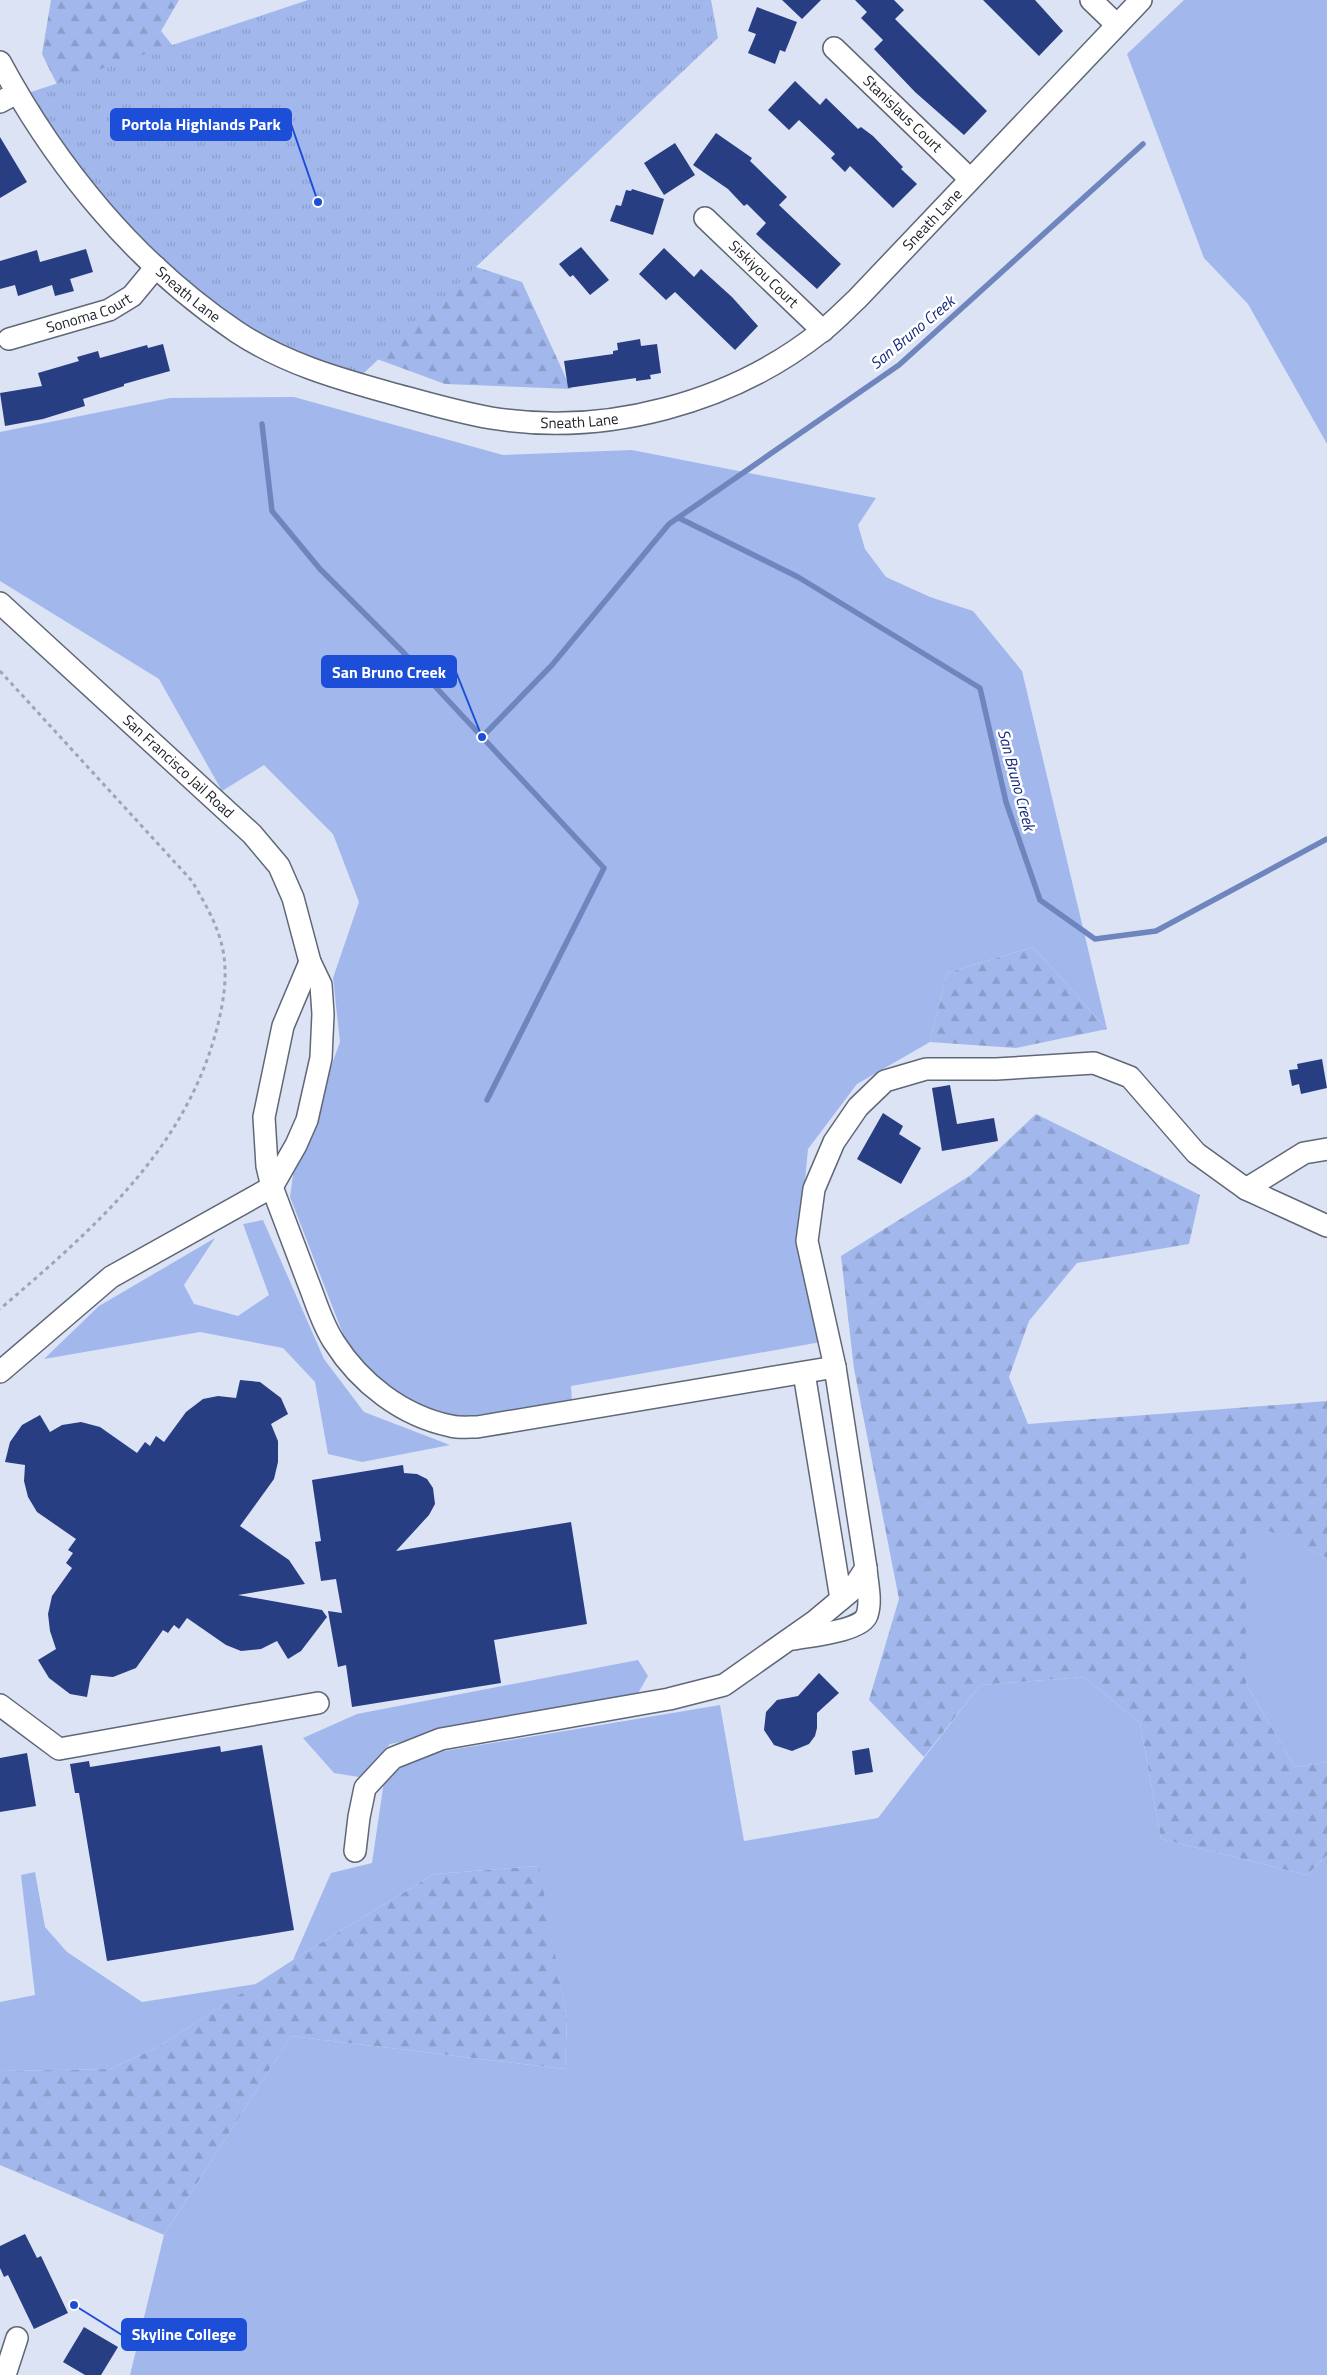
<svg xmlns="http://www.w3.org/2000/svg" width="1327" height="2375" font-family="'Titillium Web',sans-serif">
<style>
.green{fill:#a2b8ed}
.forest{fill:url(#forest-firs)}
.park{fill:url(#park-tufts)}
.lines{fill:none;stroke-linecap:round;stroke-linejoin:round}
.stream{stroke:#6e85be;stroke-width:5.5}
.building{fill:#283e82}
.minor-casing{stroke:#606777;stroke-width:24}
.path{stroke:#9ea5b3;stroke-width:3;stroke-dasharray:4 4;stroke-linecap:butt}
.minor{stroke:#fff;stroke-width:21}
.labels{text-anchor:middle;stroke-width:5;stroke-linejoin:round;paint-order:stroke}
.street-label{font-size:15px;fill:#20232a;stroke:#fff}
.water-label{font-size:16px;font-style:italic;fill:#15287f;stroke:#fff}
.leader{fill:none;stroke:#1d4ed8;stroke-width:2}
.callout-dot{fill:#1d4ed8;stroke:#fff;stroke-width:2}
.callout{fill:#1d4ed8;stroke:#1d4ed8;stroke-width:2}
.callout-label{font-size:16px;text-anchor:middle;font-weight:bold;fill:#fff}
</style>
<defs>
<pattern id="forest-firs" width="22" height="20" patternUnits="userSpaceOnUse" patternTransform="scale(1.25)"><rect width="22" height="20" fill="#a2b8ed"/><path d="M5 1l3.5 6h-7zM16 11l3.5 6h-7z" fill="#8b9ecb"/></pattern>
<pattern id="park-tufts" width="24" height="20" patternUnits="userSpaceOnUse" patternTransform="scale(1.25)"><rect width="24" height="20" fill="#a2b8ed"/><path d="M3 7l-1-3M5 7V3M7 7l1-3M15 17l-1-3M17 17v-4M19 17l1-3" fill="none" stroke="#8b9ecb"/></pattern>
</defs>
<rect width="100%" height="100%" fill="#dbe3f5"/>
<!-- green -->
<path class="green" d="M1184 0H1327V444L1248 304 1204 258 1127 54Z
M294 397 503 455 632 450 876 498 858 525 865 549 886 577 930 597 973 611 1022 671 1107 1029 1033 947 947 973 930 1042 857 1084 808 1149 800 1235 821 1342 571 1386 572 1403 460 1417 401 1399 348 1347 290 1197 294 1167 340 1042 333 978 359 902 333 834 264 765 222 791 159 679 0 581V432L170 398Z
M263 1220 324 1359 364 1412 450 1445 362 1462 328 1454 315 1382 283 1348 200 1332 44 1359 99 1306 215 1238 184 1285 194 1304 238 1316 269 1295 243 1224Z
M1246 1519 1327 1558V1762L1295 1767 1246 1684Z
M638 1660 648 1676 637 1695 390 1744 359 1777 334 1773 303 1738 357 1714Z
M1084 1677 1140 1723 1161 1839 1307 1875 1327 1855V2375H130L164 2235 291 2036 565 2069 567 2019 538 1866 434 1874 293 1960 331 1873 372 1863 384 1781 415 1756 720 1705 744 1841 878 1818 980 1685Z
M35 1872 45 1927 67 1952 142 2002 256 1984 158 2047 110 2069 0 2071V2002L35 1995 21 1875Z"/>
<!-- forest -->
<path class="forest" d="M51 0H179L161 31 305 211 522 282 571 389 445 384 263 317 86 143 42 54Z
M1033 947 1107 1029 1016 1048 930 1042 947 973Z
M1036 1114 1200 1195 1189 1244 1077 1263 1029 1321 1009 1377 1028 1424 1327 1401V1558L1246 1520V1684L1295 1767 1327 1762V1855L1307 1875 1161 1839 1140 1723 1084 1677 980 1685 924 1757 869 1700 899 1599 854 1369 841 1256 971 1175Z
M539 1866 567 2019 565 2069 291 2036 164 2235 0 2165V2071L110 2069 158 2047 293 1960 434 1874Z"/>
<!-- park -->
<path class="park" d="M308 0H711L718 38 348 388 193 299 16 97Z"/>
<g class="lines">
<!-- stream -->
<path class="stream" d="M262 424 272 511 320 569 404 653 604 868 487 1100
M679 518 798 577 980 688 1006 802 1040 900 1095 939 1156 931 1327 839
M482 737 552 665 669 524 899 365 1143 144"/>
</g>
<!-- building -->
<path class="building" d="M782 0H821L802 19Z
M855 0H894L904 10 895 19 987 111 964 135 915 92 874 49 883 40 861 18 867 12Z
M983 0H1035L1063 31 1039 56Z
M757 7 797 22 785 52 780 50 775 64 748 53 756 34 748 31Z
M795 81 820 105 826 98 858 129 861 127 873 136 903 167 901 169 917 184 893 208 850 166 845 172 831 158 835 154 799 120 789 130 768 110Z
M716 133 752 158 750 161 787 197 779 205 841 264 817 289 756 234 766 223 747 204 744 206 728 189 693 165Z
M0 137 27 182 0 198Z
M675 143 695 175 664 195 644 163Z
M632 189 664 199 653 235 610 221 616 205 621 206 626 190 631 191Z
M581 247 609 280 590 295 573 275 570 277 559 264Z
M664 248 694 277 701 269 732 297 758 326 735 350 675 292 666 300 639 274Z
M86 249 93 272 70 279 74 291 55 296 52 285 18 296 15 285 0 289V261L37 250 40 262Z
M640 339 641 346 657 344 661 373 650 375 651 379 636 381V378L568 388 564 361 613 354V351L618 350 617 343Z
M163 344 170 371 124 384V386L83 399 85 406 43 419 5 426 0 393 42 386 38 373 79 361 77 357 98 351 100 358 147 345 148 348Z
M1322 1059 1327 1088 1301 1094 1299 1084 1292 1086 1289 1070 1298 1069 1297 1064Z
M950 1085 957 1124 994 1118 998 1141 942 1151 932 1088Z
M883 1113 903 1126 899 1134 921 1148 901 1184 857 1159Z
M240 1380 260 1382 281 1398 288 1414 271 1424 278 1441V1462L274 1479 240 1526 289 1560 305 1584 238 1595 322 1610 327 1617 301 1651 288 1659 277 1641 261 1649 241 1651 226 1645 187 1618 179 1629 174 1625 168 1633 163 1630 136 1668 113 1677 91 1675 87 1697 70 1694 49 1678 38 1660 56 1649 50 1631 48 1614 52 1596 72 1568 66 1563 73 1553 68 1550 76 1539 37 1512 28 1497 24 1481 25 1465 5 1462 10 1442 22 1425 40 1415 50 1432 62 1425 81 1422 100 1427 137 1453 145 1442 150 1446 156 1436 164 1442 186 1412 203 1399 218 1396 236 1398Z
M403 1465 404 1473 417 1474 427 1479 433 1488 435 1504 429 1515 396 1551 571 1522 587 1624 494 1640 501 1683 352 1707 346 1665 338 1667 328 1611 342 1613 336 1579 321 1581 315 1542 321 1541 312 1480Z
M819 1673 839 1693 817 1713V1728L815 1736 809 1744 792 1751 774 1745 764 1730 766 1712 777 1700 798 1696Z
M262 1745 294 1930 107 1961 79 1793H75L70 1764 89 1761 90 1767 220 1746 221 1752Z
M869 1748 873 1772 855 1775 852 1751Z
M27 1753 36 1806 0 1812V1758Z
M25 2234 37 2258 41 2256 68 2313 34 2329 8 2275 4 2277 0 2268V2246Z
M84 2327 118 2347 101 2375H85L63 2362Z"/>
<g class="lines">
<defs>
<g id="minor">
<path d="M1091 0 1117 25"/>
<path id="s1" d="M834 48 970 179"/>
<path id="s2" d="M0 62C57 168 136 264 237 332 284 363 336 378 390 393 423 402 456 412 491 418 605 437 732 403 822 331 834 322 845 310 857 299L1141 0"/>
<path d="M0 102 17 93"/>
<path id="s3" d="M705 218 823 331"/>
<path id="s4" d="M9 339 109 310 132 296 156 267"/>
<path id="s5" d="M0 603 252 834 279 866 293 898 310 962 321 985 323 1014 321 1058 307 1120 296 1145 272 1187 111 1277 0 1372"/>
<path d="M310 962 283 1026 264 1117 267 1166 272 1187C284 1219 296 1251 308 1282 316 1302 322 1324 334 1342 360 1383 402 1416 451 1426 459 1428 469 1427 477 1427L835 1367 807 1241 814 1189 834 1142 858 1107 885 1081 926 1069H996L1094 1063 1130 1077 1196 1153 1246 1189 1327 1226"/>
<path d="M1246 1189 1304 1153 1327 1149"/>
<path d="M804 1373 841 1599"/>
<path d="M794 1639C809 1636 862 1631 867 1615 872 1601 867 1583 866 1568"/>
<path d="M0 1705 59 1749 318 1703"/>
<path d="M355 1851 359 1817 365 1788 393 1758 441 1739 669 1699 724 1685 815 1621 851 1591 866 1568 835 1367"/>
<path d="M5 2375 17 2338"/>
</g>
</defs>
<!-- minor casing -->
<use href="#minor" class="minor-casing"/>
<!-- path -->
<path class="path" d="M0 671 192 881C203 900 215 920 221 942 229 970 224 1001 217 1028 185 1151 92 1230 0 1309"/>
<!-- minor -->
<use href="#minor" class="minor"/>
</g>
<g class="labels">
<!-- street labels -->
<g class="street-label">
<text dy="5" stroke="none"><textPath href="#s1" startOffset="95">Stanislaus Court</textPath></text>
<text dy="5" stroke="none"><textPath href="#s2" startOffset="1141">Sneath Lane</textPath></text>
<text dy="5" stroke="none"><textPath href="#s3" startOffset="81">Siskiyou Court</textPath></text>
<text dy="5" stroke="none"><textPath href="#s2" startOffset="301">Sneath Lane</textPath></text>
<text dy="5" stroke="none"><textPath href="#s4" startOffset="84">Sonoma Court</textPath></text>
<text dy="5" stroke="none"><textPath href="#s2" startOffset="721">Sneath Lane</textPath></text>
<text dy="5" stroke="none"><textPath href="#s5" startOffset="242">San Francisco Jail Road</textPath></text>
</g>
<!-- water labels -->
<g class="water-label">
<text transform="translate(912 332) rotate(-40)" y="6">San Bruno Creek</text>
<text transform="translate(1017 780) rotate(75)" y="6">San Bruno Creek</text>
</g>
</g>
<!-- callouts -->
<path class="leader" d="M318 202L291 124M482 737L456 672M74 2305L122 2335"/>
<g class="callout-dot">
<circle cx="318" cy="202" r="5"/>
<circle cx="482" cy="737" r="5"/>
<circle cx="74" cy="2305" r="5"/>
</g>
<g class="callout">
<rect x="111" y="109" width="180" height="31" rx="5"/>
<rect x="322" y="656" width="134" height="31" rx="5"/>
<rect x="122" y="2319" width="124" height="31" rx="5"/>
</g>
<g class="callout-label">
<text x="201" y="130">Portola Highlands Park</text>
<text x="389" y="678">San Bruno Creek</text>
<text x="184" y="2340">Skyline College</text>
</g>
</svg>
